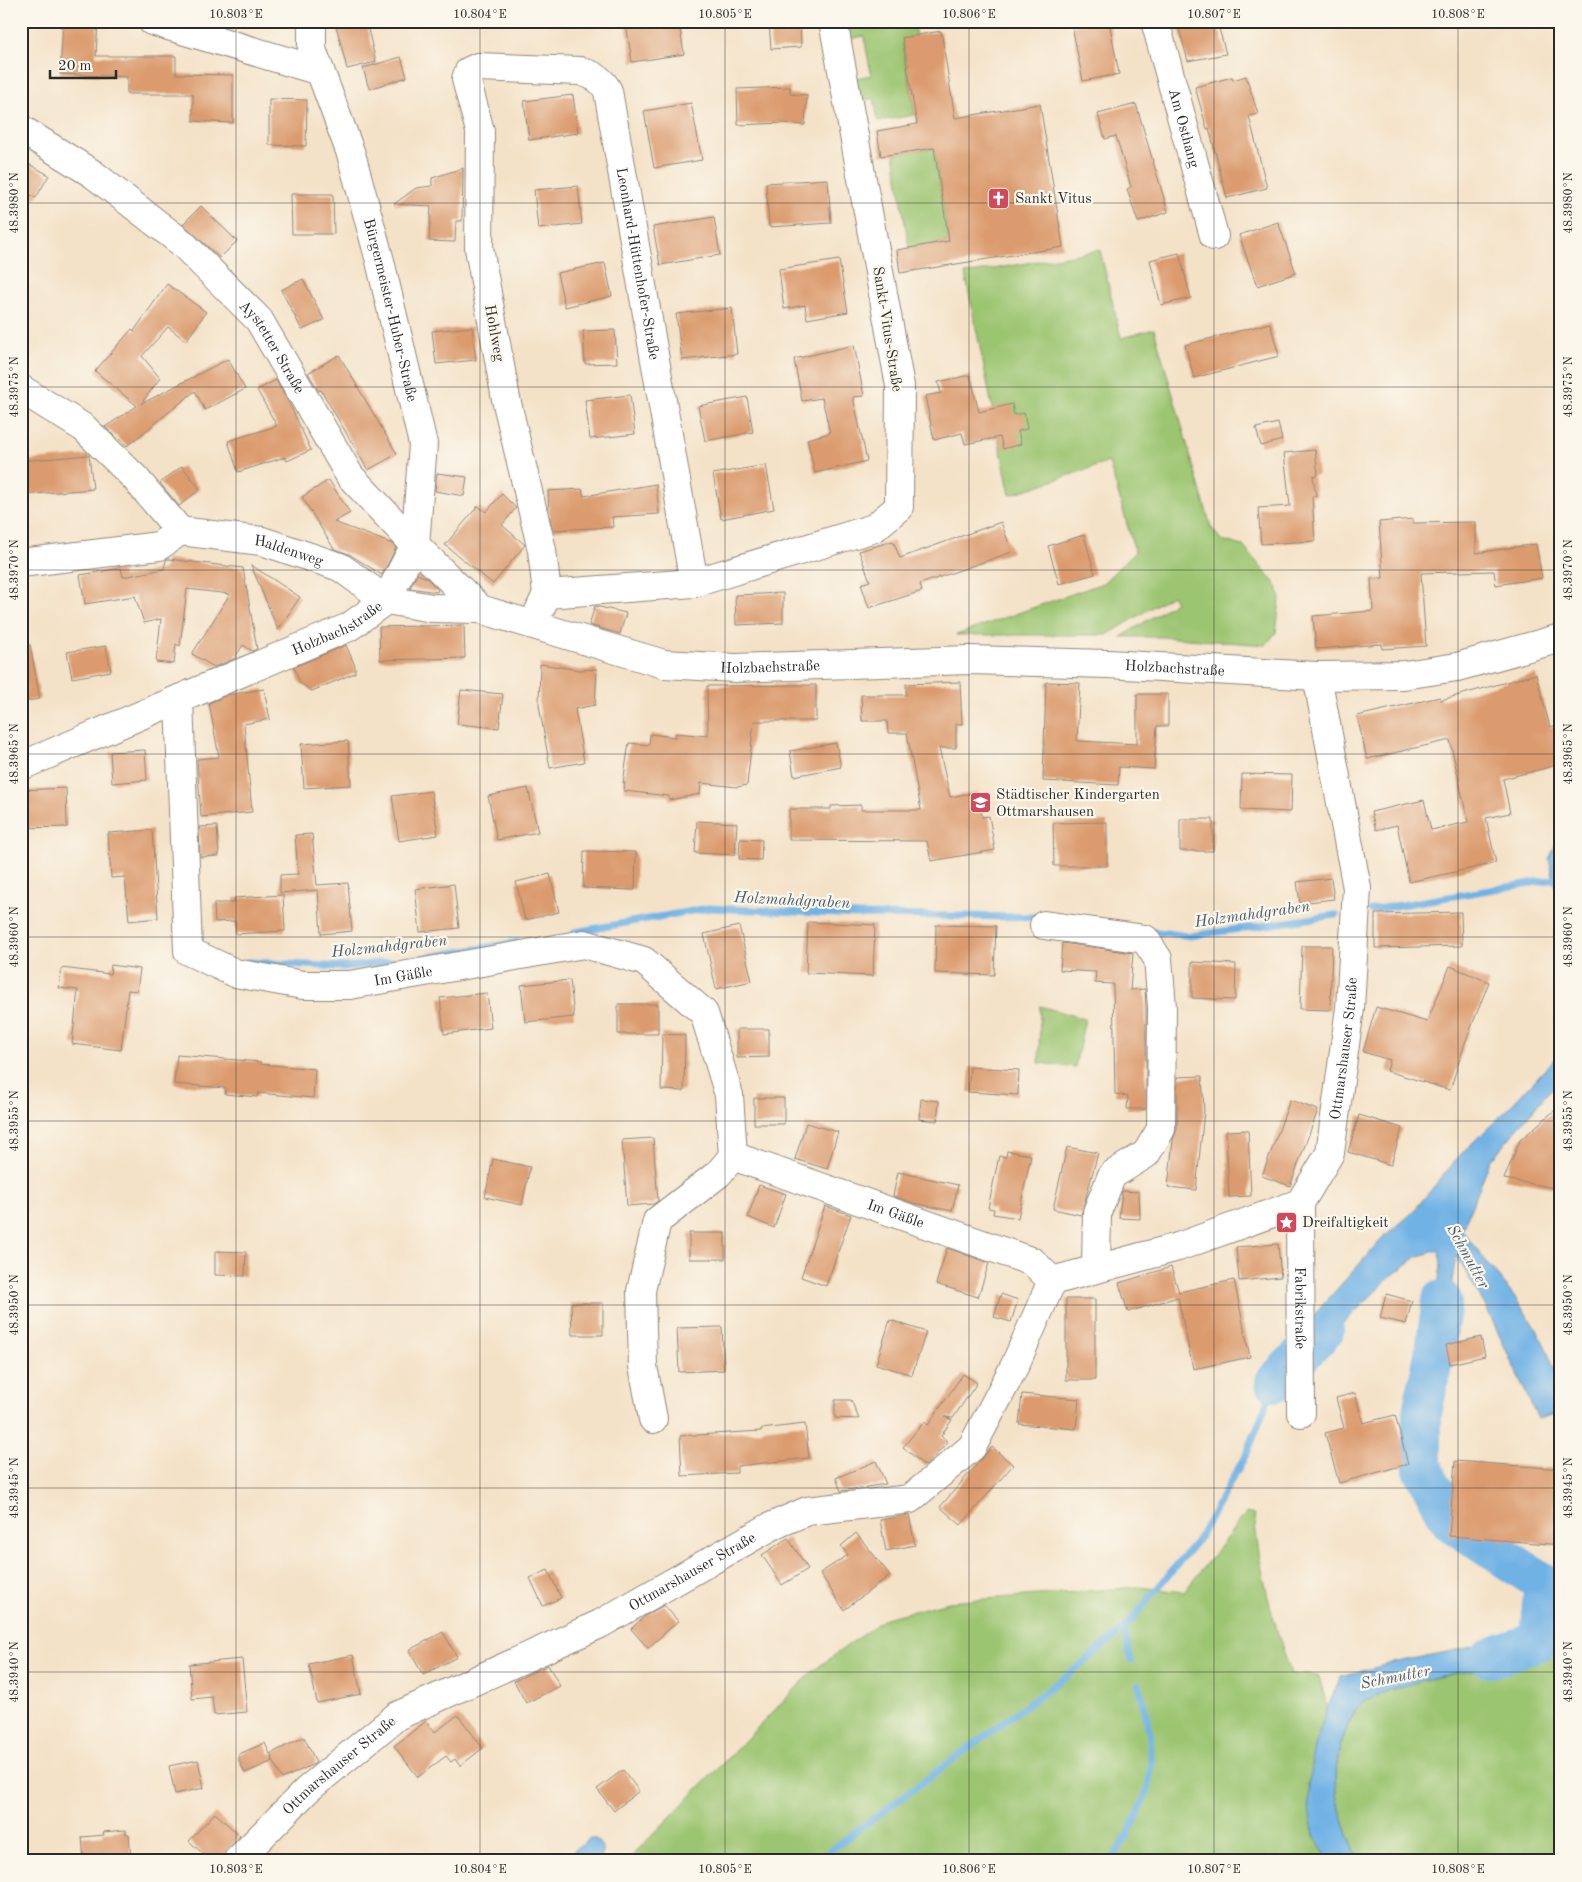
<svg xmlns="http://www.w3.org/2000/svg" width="1582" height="1882" font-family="'Old Standard TT',serif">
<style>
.green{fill:#9cc571;stroke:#64784e}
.water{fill:#71b2e5;stroke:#4e6e88}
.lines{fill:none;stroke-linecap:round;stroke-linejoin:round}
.stream{stroke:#71b2e5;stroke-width:7}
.river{stroke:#71b2e5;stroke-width:40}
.building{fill:#db9b6e}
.minor-casing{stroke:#90867a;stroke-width:30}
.minor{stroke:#fff;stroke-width:28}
.ticks{fill:none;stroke:#2b2b2b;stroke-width:1;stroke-opacity:0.45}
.labels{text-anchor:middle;stroke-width:4.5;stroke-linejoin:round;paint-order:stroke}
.street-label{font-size:15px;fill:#2b2b2b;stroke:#fbf7ec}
.poi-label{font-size:15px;fill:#2b2b2b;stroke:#fbf7ec;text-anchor:start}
.water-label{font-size:16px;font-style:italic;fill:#445a6c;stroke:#fbf7ec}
.neatline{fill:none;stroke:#2b2b2b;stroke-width:2}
.ticks-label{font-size:12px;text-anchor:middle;fill:#2b2b2b}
</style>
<rect width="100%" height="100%" fill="#fbf7ec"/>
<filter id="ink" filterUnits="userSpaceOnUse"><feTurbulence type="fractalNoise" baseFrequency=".02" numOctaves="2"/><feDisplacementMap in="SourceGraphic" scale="10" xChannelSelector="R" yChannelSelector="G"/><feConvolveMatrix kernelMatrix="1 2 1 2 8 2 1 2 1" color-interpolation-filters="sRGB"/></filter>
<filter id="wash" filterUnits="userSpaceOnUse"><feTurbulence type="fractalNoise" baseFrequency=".0096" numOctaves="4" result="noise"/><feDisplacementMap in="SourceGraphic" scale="20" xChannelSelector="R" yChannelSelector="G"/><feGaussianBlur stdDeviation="1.12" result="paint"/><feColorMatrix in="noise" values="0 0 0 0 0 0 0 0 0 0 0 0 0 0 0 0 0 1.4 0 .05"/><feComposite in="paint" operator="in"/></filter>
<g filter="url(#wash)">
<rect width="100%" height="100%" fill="#f4e2c8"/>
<!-- green -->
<path class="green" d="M847 21H913L916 36 902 38 915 115 878 121 874 98 859 101 856 78 871 75 864 36 850 39Z
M934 148 949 241 909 248 894 154Z
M1100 250 1121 338 1154 329 1211 527 1221 540 1243 546 1277 586 1280 599 1276 633 1265 645 1163 637H1121L1176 602 1172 595 1107 635H956L1103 583 1135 552 1109 462 1010 495 965 274Z
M1040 1006 1085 1019 1075 1067 1039 1063Z
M1246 1513 1254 1515C1260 1574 1272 1618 1291 1674L1319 1676 1327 1707 1308 1785 1310 1810 1314 1835 1329 1861H627L813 1671 885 1618 949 1602 1138 1587 1184 1592Z
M1548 1639 1561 1642V1861H1359C1341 1821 1328 1783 1342 1741 1346 1730 1350 1719 1356 1710 1374 1686 1461 1672 1492 1667 1504 1665 1517 1665 1529 1661 1534 1659 1540 1654 1545 1651Z"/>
<!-- water -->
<path class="water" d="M1561 833V908L1549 859Z
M1561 1052V1077L1490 1161 1462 1230C1502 1286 1561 1338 1561 1412L1538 1419 1487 1309 1456 1255 1441 1355 1429 1353 1441 1264 1439 1250 1418 1256 1390 1277 1312 1355 1311 1318 1382 1239 1411 1214 1461 1154 1507 1110Z
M1514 1639H1548L1545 1651C1540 1654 1535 1659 1529 1661 1517 1665 1504 1665 1492 1667 1461 1672 1374 1686 1356 1710 1350 1719 1346 1730 1342 1741 1328 1783 1341 1821 1359 1861H1329C1324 1852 1317 1843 1314 1834 1298 1782 1320 1723 1341 1676L1406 1660Z
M590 1838 596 1839 602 1847V1857L597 1861H570L575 1849Z"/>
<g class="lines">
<!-- stream -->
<path class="stream" d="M1371 910 1561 878
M1150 931 1190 936 1336 915
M575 932 709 908 860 915 1042 917
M248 962 344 967 416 959 518 942
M1124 1629 1131 1660
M816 1861 1069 1674 1124 1629 1199 1538 1248 1451 1275 1382
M1111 1861C1156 1792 1160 1764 1139 1685"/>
<!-- river -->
<path class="river" d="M1442 1300 1435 1350 1422 1413V1467L1451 1522 1543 1583
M1275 1382 1324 1331
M1490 1658 1539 1641 1543 1590"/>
</g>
<g id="blocks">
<!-- building -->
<path class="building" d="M63 21H98L96 56H176V74L233 75V123L193 121V94H127V77L60 74Z
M335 21H366L376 62 347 69Z
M641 21H679L684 54 632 62 626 24Z
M769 21H800L801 47 771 49Z
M1096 21H1109L1119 74 1083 81 1072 26Z
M1177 21H1217L1226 54 1188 61Z
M941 31 955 118 1040 104 1063 247 900 273 897 250 949 241 934 148 881 156 877 131 917 124 902 38Z
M401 57 407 77 369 89 363 68Z
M1246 76 1258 114 1249 116 1267 188 1227 198 1209 128 1207 129 1195 87 1232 77 1233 80Z
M790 87V94L807 95 805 125 784 123 738 125 737 89Z
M573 95 578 133 529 140 524 101Z
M269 99 307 100 306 146 269 145Z
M691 103 702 160 654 168 644 111Z
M1136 104 1168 212 1138 222 1127 189 1131 187 1116 136 1105 139 1098 114Z
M21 160 49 175 36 198 21 190Z
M463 168 462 221H456L455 242 429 241 431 206 394 204 416 188 432 186V178Z
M828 179 831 223 769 227 766 183Z
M578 186 582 224 538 229 534 190Z
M291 194H333L334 234H292Z
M201 206 237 241 220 258 183 224Z
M714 217 720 255 660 265 653 227Z
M1278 222 1296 273 1257 286 1239 235Z
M1179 253 1191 298 1161 305 1150 260Z
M839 260 848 312 807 319 805 305 784 309 779 269Z
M605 263 612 296 565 307 557 273Z
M303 279 324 320 302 330 281 290Z
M167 284 206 312 186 341 168 327 142 356 160 378 141 404 228 359 245 389 205 410 195 391 127 446 105 427 137 406 95 371 132 329 134 331Z
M732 308 737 354 682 360 676 314Z
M1270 323 1279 356 1194 378 1185 345Z
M472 327 476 360 436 364 432 331Z
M615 330 617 363 585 364 583 331Z
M854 345 864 396 853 397 867 461 815 473 807 439 830 433 822 398 802 401 794 359Z
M339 355 397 454 368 470 321 390 319 391 308 373Z
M970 375 979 412 1012 404 1014 415 1024 413 1027 429 1018 431 1021 444 1003 449 1000 437 965 444 962 433 934 440 925 396 941 393 938 382Z
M276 380 291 407 311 450 287 461 285 457 238 472 228 441 277 426 257 390Z
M630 395 635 434 590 439 585 400Z
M747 397 753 432 705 441 698 406Z
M1278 423 1282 440 1261 446 1256 428Z
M1315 450 1318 475 1313 476 1316 496H1312L1315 541 1261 544 1258 508 1290 506 1284 453Z
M89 455 93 489 21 495V461Z
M766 465 774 509 721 519 713 474Z
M182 466 200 489 179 506 160 483Z
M437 473 467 477 464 496 435 491Z
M329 480 350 513 334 522 393 544 396 548 382 575 349 554 334 549 302 497Z
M656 484 659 514 612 517 613 527 553 530 549 514 548 491 582 489 584 496Z
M502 494 516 508 502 525 525 545 493 584 445 545 478 506 486 512Z
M1413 519V523L1476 522V553L1536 544 1542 578 1496 585 1494 571 1421 573 1426 646 1382 649V644L1316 649 1313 616 1373 611 1371 579 1383 578 1379 522Z
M1001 522 1012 552 920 584 922 591 869 608 861 584 870 581 859 551 893 541 900 558Z
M1084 535 1095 574 1059 584 1048 546Z
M168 559 243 568 257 649 252 651 243 645 234 659 214 667 192 654 230 594 187 589 180 646 176 644 174 664 156 662 161 619 144 623 135 596 85 604 80 575 121 568 123 577 164 569 166 560Z
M251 565 300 597 278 630Z
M417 574 427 578 438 590 437 592 410 588Z
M783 593V623L736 625 735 595Z
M595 606 626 613 620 634 589 625Z
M464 625 465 658 380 660 379 627Z
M30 645 40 699 21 702V646Z
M346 645 355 666V673L312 691 300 683 294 667Z
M106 646 111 671 72 678 67 652Z
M540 664 580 670 597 669 595 705 575 709 584 762 550 768 539 705Z
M1536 674 1550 727 1561 724V764L1503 779 1510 813 1486 818 1496 863 1409 882 1397 825 1376 830 1371 812 1424 800 1431 830 1468 822 1450 740 1367 759 1357 716 1440 697 1441 700Z
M960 682 962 724H956V748H939L950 797 978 792 982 817 989 816 995 850 931 861 927 841 789 840V809H831V806L861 805V810H921L907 733H888L887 721H862L861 695H906V684Z
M1046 682 1080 683 1077 741 1137 744V694H1168V726H1157L1154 769 1119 767 1118 785 1043 781Z
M816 685V721H754L747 785 737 787 701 783 700 794 669 800V796L624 791 625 783H623L629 743 649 745 650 734 675 737 676 733 708 736 707 686Z
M264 689 270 719 244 724 252 812 201 817 197 759 219 757 209 703 227 695Z
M461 690 503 694 499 728 457 724Z
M348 741 351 785 304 788 301 744Z
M836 743 841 767 794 776 790 751Z
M145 750 147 780 112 783 110 752Z
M1242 774 1292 775 1291 812 1241 810Z
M66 788 67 827 21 828V790Z
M528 788 538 832 497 840 488 796Z
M431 791 438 835 399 841 392 796Z
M1180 819H1213V851H1180Z
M697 821 737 823 735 855 695 853Z
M1107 822V866H1054L1053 823Z
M217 826 219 856 200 857 199 827Z
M152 830 158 918 129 921 125 877 111 878 108 833Z
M312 834 317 885 348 883 352 931 321 934 318 890 280 893V875L298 874 295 835Z
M740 839 762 840 761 860 739 859Z
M584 851 636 852 635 890 583 888Z
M550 874 559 912 525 920 516 882Z
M1331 878 1334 899 1300 903 1297 882Z
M454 884 459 928 420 932 415 889Z
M283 895 285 931 236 934 235 921 215 922 214 903H234V898Z
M1461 912 1462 946 1375 948V914Z
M808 922 875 925 873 976 806 973Z
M936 925 996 926 994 975 935 973Z
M739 926 752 981 716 989 704 934Z
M1062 943 1133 953 1130 990 1145 989 1146 1007V1109H1127L1128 1096 1115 1094 1113 984 1095 983 1096 972 1060 970Z
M1302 946H1332L1330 1010 1300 1009Z
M1192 962 1236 964 1235 1000 1192 998Z
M111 965 140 969 137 991 128 990 121 1050 72 1044 78 990 59 988 62 968 110 974Z
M1450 966 1489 982 1465 1043 1450 1090 1387 1071 1390 1060 1363 1052 1376 1007 1427 1022Z
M570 980 574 1017 525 1022 521 985Z
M487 993 491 1028 444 1034 440 998Z
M618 1004H658V1034H618Z
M737 1029H769V1057L737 1058Z
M662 1034 685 1035 684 1091 661 1090Z
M177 1055 261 1062 260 1064 315 1069 313 1098 258 1093 257 1097 225 1094 226 1088 174 1084Z
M970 1067 1019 1070 1018 1095 968 1092Z
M1202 1076 1204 1111 1196 1190 1168 1187 1173 1140 1177 1129V1077Z
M754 1098H784V1124H754Z
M921 1099 939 1101 937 1121 919 1119Z
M1290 1100 1318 1110 1290 1186 1262 1176Z
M1561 1105V1189L1504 1179 1520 1140Z
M1359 1115 1402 1128 1391 1165 1348 1152Z
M806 1123 838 1132 827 1169 795 1159Z
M1248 1130 1251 1196 1229 1197 1226 1131Z
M653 1138 658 1201 653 1204 627 1206 622 1140Z
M1067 1147 1098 1153 1081 1215 1053 1209Z
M1007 1151 1031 1155 1018 1218 993 1214 994 1209 988 1208 999 1156 1006 1157Z
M493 1159 530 1167 522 1205 485 1197Z
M898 1172 958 1185 952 1211 913 1203 893 1196Z
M759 1185 786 1194 774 1228 748 1217Z
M1122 1191 1139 1192 1140 1219 1119 1218Z
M825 1206 851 1215 826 1286 801 1277Z
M689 1233H725V1259H689Z
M1278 1244 1281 1277 1239 1281 1236 1247Z
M947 1248 989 1263 978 1297 936 1284Z
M215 1251 246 1252 245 1276 215 1275Z
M1171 1267 1179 1292 1234 1280 1250 1357 1193 1369 1178 1297 1128 1312 1119 1283Z
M1001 1294 1018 1300 1011 1322 994 1317Z
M1386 1294 1412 1301 1406 1324 1380 1318Z
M1066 1299H1095V1380H1066Z
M571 1303H603V1335H572Z
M890 1320 926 1332 912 1375 876 1364Z
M722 1327 724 1370 679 1372 677 1328Z
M1481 1337 1485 1356 1450 1364 1446 1345Z
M963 1374 977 1383 953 1418 945 1417 952 1420 941 1436 948 1442 925 1466 903 1447 924 1422 928 1425Z
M1355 1393 1363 1423 1395 1415 1408 1464 1339 1483 1325 1433 1344 1428 1336 1398Z
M1022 1394 1079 1399 1076 1429 1019 1424Z
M835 1400H851L859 1419 835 1418Z
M805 1424 809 1458 737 1466V1473L682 1476 680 1436 761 1431V1429Z
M992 1447 1013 1465 961 1525 940 1507Z
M876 1461 886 1484 841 1491 836 1478Z
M1455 1461 1561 1469V1545L1449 1536Z
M909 1515 915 1545 886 1551 880 1520Z
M856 1533 890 1575 844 1610 820 1573 848 1555 841 1546Z
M788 1538 808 1569 782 1585 762 1555Z
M548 1570 561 1598 543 1606 530 1578Z
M664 1605 678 1621 648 1648 631 1629 645 1616Z
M443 1632 457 1657 423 1675 409 1650Z
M353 1655 361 1694 317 1703 309 1664Z
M242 1659 247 1712 214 1715 212 1697 192 1699 189 1664Z
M548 1665 560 1686 526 1703 514 1681Z
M458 1715 483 1748 460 1766 455 1759 451 1762 446 1756 418 1777 394 1746 426 1721 435 1732Z
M304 1737 316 1762 314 1764 282 1779 271 1756 273 1761 245 1773 239 1761V1754L265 1743 270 1754Z
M198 1760 204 1788 175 1794 169 1766Z
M623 1770 639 1791 614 1811 597 1789Z
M215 1813 240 1836 219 1861H211L189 1841Z
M126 1830V1834H129L131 1859 84 1861 82 1837 104 1835 103 1832Z"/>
</g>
</g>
<g filter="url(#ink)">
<use href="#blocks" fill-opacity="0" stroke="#90867a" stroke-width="1"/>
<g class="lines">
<defs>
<g id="minor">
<path d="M152 21 320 71"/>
<path id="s1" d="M312 21V49L351 154 380 261 423 444 415 545 386 600"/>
<path id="s2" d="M1155 21 1214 236"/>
<path id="s3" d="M21 129 93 174 182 243 259 320 350 476 415 545 480 609"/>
<path id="s4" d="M21 389 84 428 135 478 180 531 262 541 340 567 386 600"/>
<path d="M21 563 159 546 180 531"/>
<path id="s5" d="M547 594 542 550 506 399 479 248 480 131 466 79 469 71 478 67 580 71C593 75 602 79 608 91L694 583"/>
<path d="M539 611 547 594 694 583 874 528 899 507 900 386 833 21"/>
<path id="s6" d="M179 699 188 951 235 973 303 985H350L584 944 644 961 704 1013 729 1095 733 1156 1033 1262 1052 1281"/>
<path id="s7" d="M21 766 349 627 386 600 432 608 480 609 664 664 735 668 969 660 1108 664 1317 676 1404 675 1457 667 1561 638"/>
<path d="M1044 925 1145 939 1158 959 1162 1007 1161 1129 1146 1154 1112 1175 1097 1212 1096 1269"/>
<path id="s8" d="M1300 1203 1301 1413"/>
<path d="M653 1419 643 1366 641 1291 657 1221 718 1174 733 1156"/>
<path id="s9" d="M237 1861 307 1790 397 1716 600 1624 770 1527 807 1511 910 1499 972 1447 1015 1365 1052 1281 1178 1247 1300 1203 1330 1153 1350 1008 1357 888 1317 676"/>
</g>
</defs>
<!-- minor casing -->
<use href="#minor" class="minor-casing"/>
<!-- minor -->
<use href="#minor" class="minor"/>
</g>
</g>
<!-- ticks -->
<path class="ticks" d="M236 21V1861M480 21V1861M725 21V1861M969 21V1861M1214 21V1861M1458 21V1861M21 203H1561M21 387H1561M21 570H1561M21 754H1561M21 937H1561M21 1121H1561M21 1305H1561M21 1488H1561M21 1672H1561M21 1855H1561"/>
<!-- icons -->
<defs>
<symbol id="church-square" viewBox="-11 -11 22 22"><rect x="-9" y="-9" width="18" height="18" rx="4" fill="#d1495b" stroke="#fbf7ec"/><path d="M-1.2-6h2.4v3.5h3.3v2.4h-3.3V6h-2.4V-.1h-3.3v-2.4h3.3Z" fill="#fff"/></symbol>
<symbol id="school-square" viewBox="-11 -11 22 22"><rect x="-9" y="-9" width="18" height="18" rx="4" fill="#d1495b" stroke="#fbf7ec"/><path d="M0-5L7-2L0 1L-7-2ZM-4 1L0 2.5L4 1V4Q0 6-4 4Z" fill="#fff"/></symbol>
<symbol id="sight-square" viewBox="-11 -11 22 22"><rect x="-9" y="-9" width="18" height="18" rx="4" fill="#d1495b" stroke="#fbf7ec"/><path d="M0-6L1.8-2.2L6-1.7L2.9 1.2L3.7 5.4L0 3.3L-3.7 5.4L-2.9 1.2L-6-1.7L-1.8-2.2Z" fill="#fff"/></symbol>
</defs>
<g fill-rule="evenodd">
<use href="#church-square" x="986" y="186" width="25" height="25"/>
<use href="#school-square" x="968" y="790" width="25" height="25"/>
<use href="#sight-square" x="1274" y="1210" width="25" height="25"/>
</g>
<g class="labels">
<!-- street labels -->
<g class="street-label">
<text dy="5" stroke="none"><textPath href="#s2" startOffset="111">Am Osthang</textPath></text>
<text dy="5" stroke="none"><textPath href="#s5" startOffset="855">Leonhard-Hüttenhofer-Straße</textPath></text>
<text dy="5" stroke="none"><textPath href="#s1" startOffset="301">Bürgermeister-Huber-Straße</textPath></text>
<text transform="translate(888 329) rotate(81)" y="5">Sankt-Vitus-Straße</text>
<text transform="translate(495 333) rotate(80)" y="5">Hohlweg</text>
<text dy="5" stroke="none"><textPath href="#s3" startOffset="336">Aystetter Straße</textPath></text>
<text dy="5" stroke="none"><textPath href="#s4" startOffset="326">Haldenweg</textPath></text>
<text dy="5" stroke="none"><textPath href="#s7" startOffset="345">Holzbachstraße</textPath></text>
<text dy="5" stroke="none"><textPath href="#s7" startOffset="795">Holzbachstraße</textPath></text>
<text dy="5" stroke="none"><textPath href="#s7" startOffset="1200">Holzbachstraße</textPath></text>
<text dy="5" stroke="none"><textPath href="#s6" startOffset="474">Im Gäßle</textPath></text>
<text dy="5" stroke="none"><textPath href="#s9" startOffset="1468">Ottmarshauser Straße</textPath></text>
<text dy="5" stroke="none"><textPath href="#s6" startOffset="1119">Im Gäßle</textPath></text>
<text dy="5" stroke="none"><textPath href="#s8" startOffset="105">Fabrikstraße</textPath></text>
<text dy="5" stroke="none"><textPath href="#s9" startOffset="545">Ottmarshauser Straße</textPath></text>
<text dy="5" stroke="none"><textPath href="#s9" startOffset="140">Ottmarshauser Straße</textPath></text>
</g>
<!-- poi labels -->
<g class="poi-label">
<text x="1015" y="203">Sankt Vitus</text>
<text x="996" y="799">Städtischer Kindergarten<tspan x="996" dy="17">Ottmarshausen</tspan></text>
<text x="1302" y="1227">Dreifaltigkeit</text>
</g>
<!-- water labels -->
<g class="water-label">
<text transform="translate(792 899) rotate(3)" y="6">Holzmahdgraben</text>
<text transform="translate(1252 913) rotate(-8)" y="6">Holzmahdgraben</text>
<text transform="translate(389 945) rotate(-6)" y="6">Holzmahdgraben</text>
<text transform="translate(1469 1256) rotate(61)" y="6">Schmutter</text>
<text transform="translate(1395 1676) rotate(-11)" y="6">Schmutter</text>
</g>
</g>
<!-- margin -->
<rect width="1582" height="1882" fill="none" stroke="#fbf7ec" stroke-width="55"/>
<!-- scale -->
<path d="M50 70v8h66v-8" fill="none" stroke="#2b2b2b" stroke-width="2.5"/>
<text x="58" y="70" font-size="15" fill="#2b2b2b" stroke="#fbf7ec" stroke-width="4" paint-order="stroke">20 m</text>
<rect x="28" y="28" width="1526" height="1826" class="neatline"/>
<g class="ticks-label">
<text x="236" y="18">10.803°E</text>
<text x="480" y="18">10.804°E</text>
<text x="725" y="18">10.805°E</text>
<text x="969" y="18">10.806°E</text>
<text x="1214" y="18">10.807°E</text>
<text x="1458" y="18">10.808°E</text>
<text transform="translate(14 203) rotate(-90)" y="4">48.3980°N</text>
<text transform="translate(1568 203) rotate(-90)" y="4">48.3980°N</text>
<text transform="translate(14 387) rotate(-90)" y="4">48.3975°N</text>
<text transform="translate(1568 387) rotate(-90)" y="4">48.3975°N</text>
<text transform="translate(14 570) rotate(-90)" y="4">48.3970°N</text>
<text transform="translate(1568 570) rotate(-90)" y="4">48.3970°N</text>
<text transform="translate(14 754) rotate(-90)" y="4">48.3965°N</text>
<text transform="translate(1568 754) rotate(-90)" y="4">48.3965°N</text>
<text transform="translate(14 937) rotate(-90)" y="4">48.3960°N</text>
<text transform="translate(1568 937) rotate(-90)" y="4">48.3960°N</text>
<text transform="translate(14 1121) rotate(-90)" y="4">48.3955°N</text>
<text transform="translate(1568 1121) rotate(-90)" y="4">48.3955°N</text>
<text transform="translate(14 1305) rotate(-90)" y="4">48.3950°N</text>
<text transform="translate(1568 1305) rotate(-90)" y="4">48.3950°N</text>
<text transform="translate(14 1488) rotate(-90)" y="4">48.3945°N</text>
<text transform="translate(1568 1488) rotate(-90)" y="4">48.3945°N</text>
<text transform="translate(14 1672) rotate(-90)" y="4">48.3940°N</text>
<text transform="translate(1568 1672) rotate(-90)" y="4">48.3940°N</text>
<text x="236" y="1873">10.803°E</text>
<text x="480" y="1873">10.804°E</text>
<text x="725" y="1873">10.805°E</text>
<text x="969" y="1873">10.806°E</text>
<text x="1214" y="1873">10.807°E</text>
<text x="1458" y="1873">10.808°E</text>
</g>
</svg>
